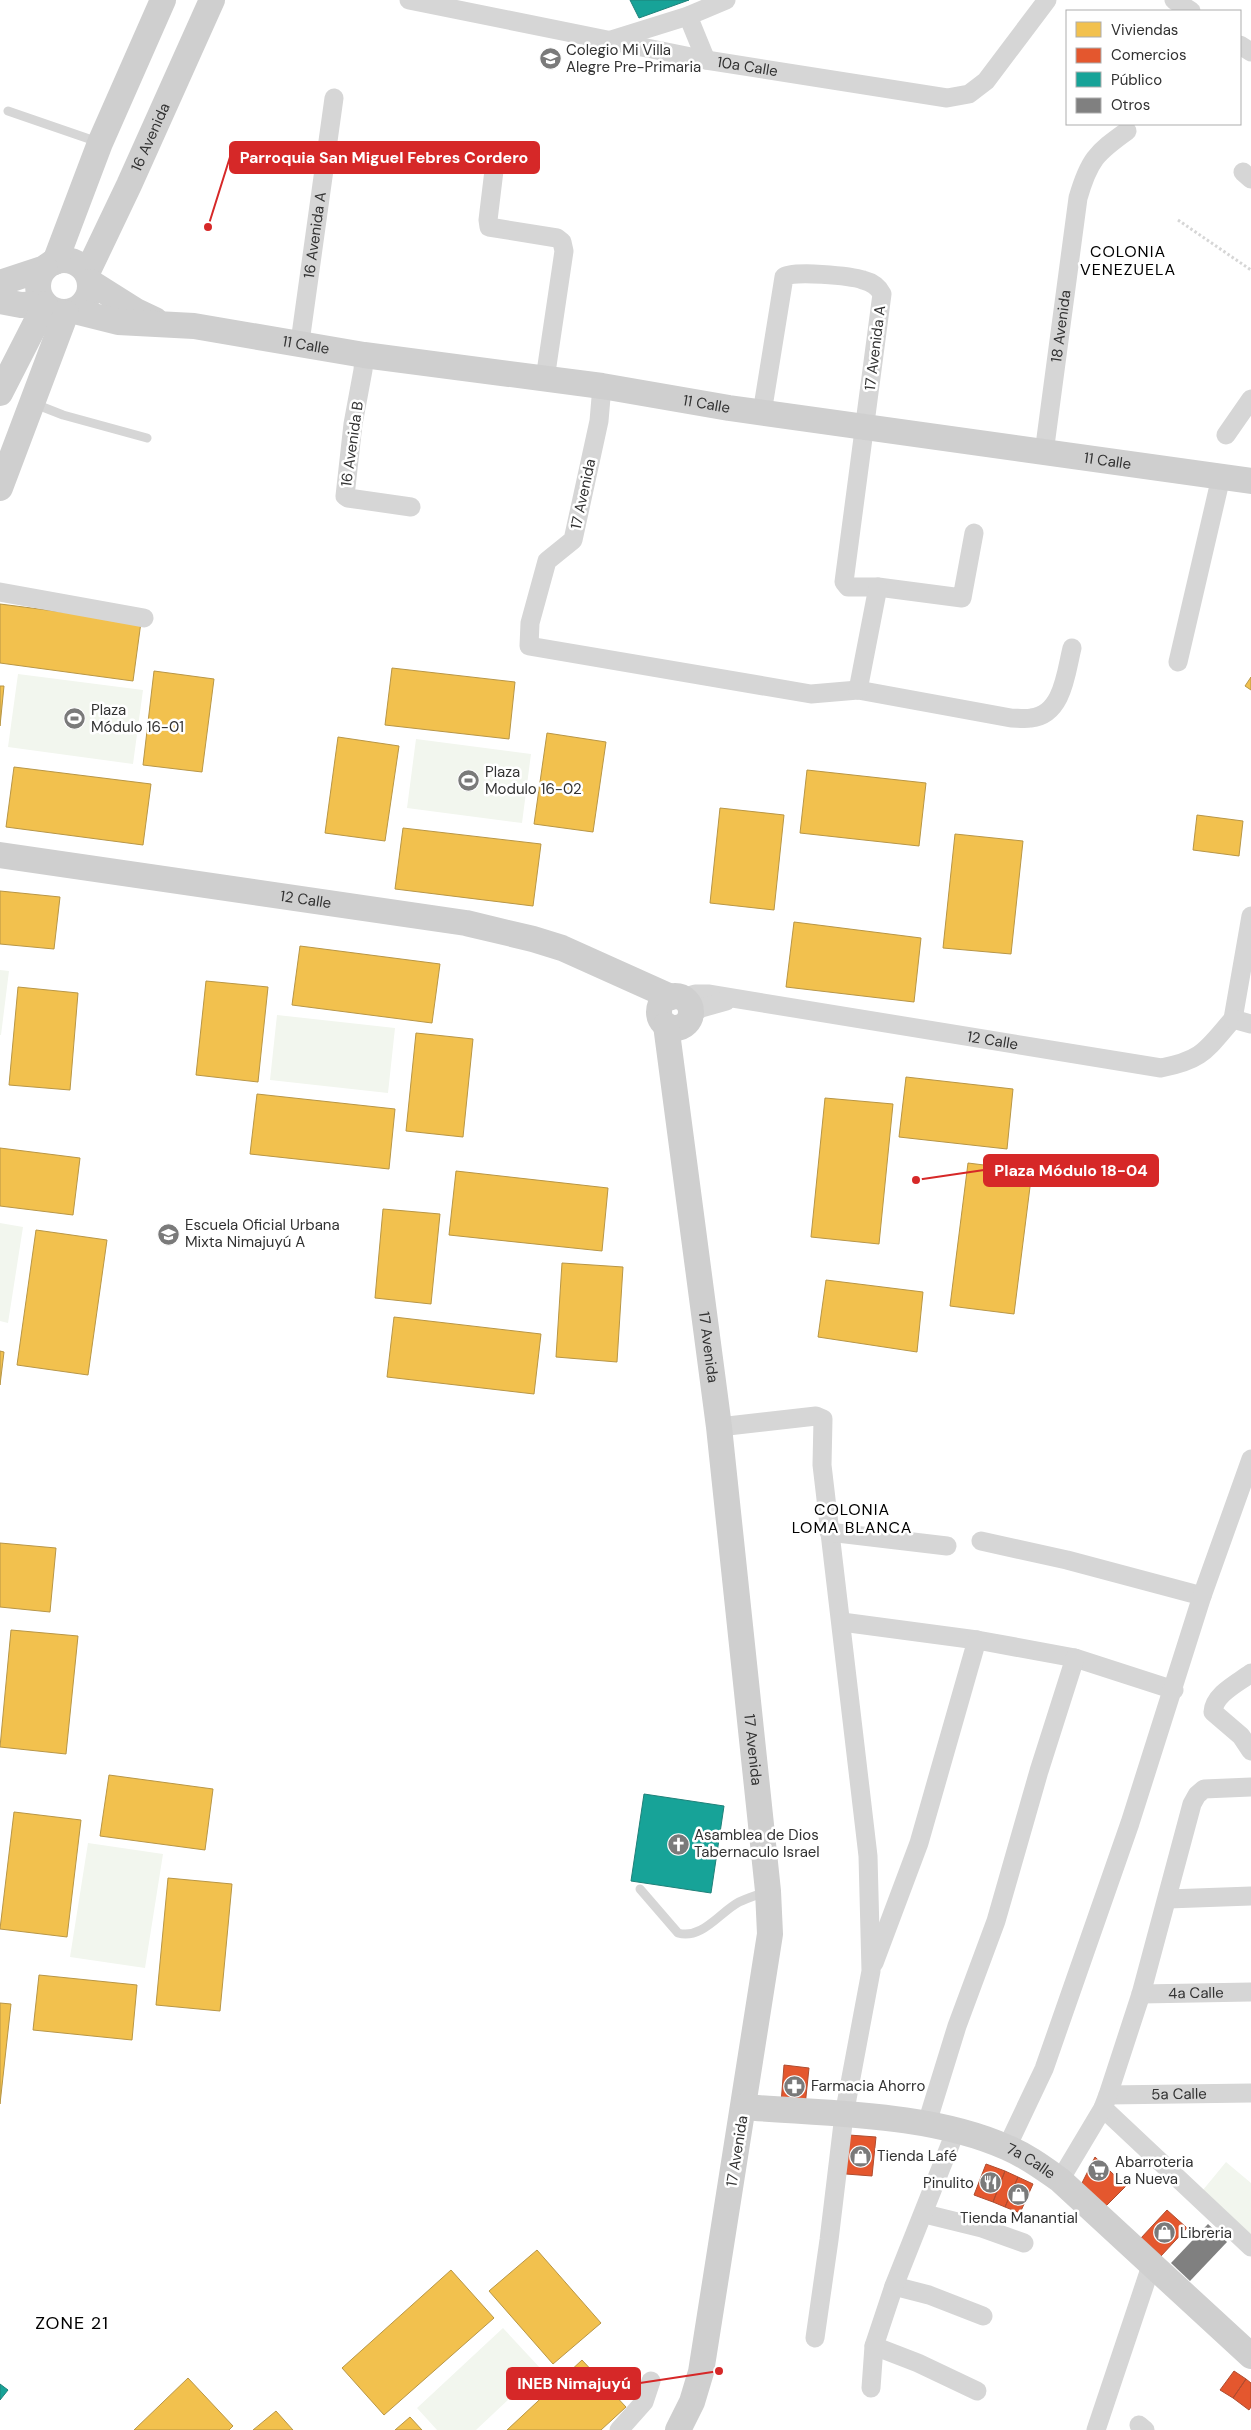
<svg xmlns="http://www.w3.org/2000/svg" width="1251" height="2430" font-family="'DM Sans',sans-serif">
<style>
.green{fill:#f2f6ee}
.homes{fill:#f2c14e;stroke:#b89646}
.shops{fill:#e4572e;stroke:#af4c2f}
.public{fill:#17a398;stroke:#1f8179}
.building{fill:#808080}
.lines{fill:none;stroke-linecap:round;stroke-linejoin:round}
.path{stroke:#d6d6d6;stroke-width:3;stroke-dasharray:2.5 2.5;stroke-linecap:butt}
.lane{stroke:#d6d6d6;stroke-width:9}
.street{stroke:#d6d6d6;stroke-width:19}
.secondary{stroke:#cfcfcf;stroke-width:26}
.labels{text-anchor:middle;stroke-width:5;stroke-linejoin:round;paint-order:stroke}
.poi-label{font-size:15px;fill:#323232;stroke:#fff;text-anchor:start}
.street-label{font-size:15px;fill:#323232;stroke:#fff}
.neighbourhood-label{font-size:16px;letter-spacing:1px;fill:#000;stroke:#fff}
.quarter-label{font-size:18px;letter-spacing:1px;fill:#000;stroke:#fff}
.leader{fill:none;stroke:#d62828;stroke-width:2}
.callout-dot{fill:#d62828;stroke:#fff;stroke-width:2}
.callout{fill:#d62828;stroke:#d62828;stroke-width:2}
.callout-label{font-size:16px;text-anchor:middle;font-weight:bold;fill:#fff}
</style>
<rect width="100%" height="100%" fill="#fff"/>
<!-- green -->
<path class="green" d="M18 674 143 690 133 764 8 747Z
M416 739 531 754 522 823 407 808Z
M0 970 9 971 1 1035H0Z
M277 1015 395 1028 388 1093 270 1080Z
M0 1223 23 1227 8 1323 0 1321Z
M88 1843 163 1854 145 1968 70 1957Z
M1226 2162 1251 2183V2240L1198 2196Z
M503 2328 541 2369 476 2430H437L417 2408Z"/>
<!-- homes -->
<path class="homes" d="M0 604 141 622 133 681 0 663Z
M392 668 515 682 509 739 385 725Z
M154 671 214 679 202 772 143 765Z
M1251 677V690L1245 686Z
M0 686H4L0 726Z
M547 733 606 742 593 832 534 824Z
M338 737 399 746 385 841 325 833Z
M14 767 151 784 143 845 6 827Z
M807 770 926 783 919 846 800 833Z
M720 808 784 815 774 910 710 903Z
M1197 815 1243 821 1239 856 1193 850Z
M403 828 541 844 533 906 395 889Z
M955 834 1023 841 1011 954 943 948Z
M0 891 60 897 54 949 0 944Z
M794 922 921 938 914 1002 786 987Z
M300 946 440 964 432 1023 292 1005Z
M206 981 268 987 258 1082 196 1075Z
M18 987 78 993 70 1090 9 1085Z
M416 1033 473 1039 463 1137 406 1131Z
M906 1077 1013 1089 1007 1149 899 1137Z
M257 1094 395 1109 389 1169 250 1154Z
M825 1098 893 1104 879 1244 811 1237Z
M0 1148 80 1158 73 1215 0 1206Z
M968 1163 1032 1171 1014 1314 950 1306Z
M456 1171 608 1188 602 1251 449 1235Z
M383 1209 440 1214 431 1304 375 1298Z
M36 1230 107 1240 88 1375 17 1365Z
M562 1263 623 1267 617 1362 556 1357Z
M826 1280 923 1292 917 1352 818 1337Z
M394 1317 541 1334 534 1394 387 1377Z
M0 1351 4 1352 0 1385Z
M0 1543 56 1548 50 1612 0 1607Z
M11 1630 78 1636 66 1754 0 1747Z
M109 1775 213 1789 205 1850 100 1836Z
M14 1812 81 1820 67 1937 0 1929Z
M168 1878 232 1884 220 2011 156 2005Z
M39 1975 137 1985 132 2040 33 2030Z
M0 2003 11 2004 0 2104Z
M537 2250 601 2323 553 2364 489 2291Z
M451 2270 494 2318 384 2415 342 2368Z
M582 2360 626 2407 601 2430H507Z
M188 2378 233 2426 229 2430H134Z
M276 2411 293 2430H253Z
M410 2417 422 2430H395Z"/>
<!-- shops -->
<path class="shops" d="M784 2065 809 2068 805 2106 781 2104Z
M849 2135 876 2137 872 2176 846 2174Z
M1095 2157 1126 2186 1105 2207 1081 2185Z
M986 2164 1005 2171 993 2202 974 2195Z
M1005 2171 1018 2177 1005 2207 993 2202Z
M1018 2177 1033 2184 1020 2213 1005 2207Z
M1167 2210 1187 2228 1161 2256 1141 2238Z
M1234 2371 1246 2379 1233 2398 1220 2390Z
M1246 2379 1251 2383V2407L1249 2410 1233 2398Z"/>
<!-- public -->
<path class="public" d="M630 0H689L639 18Z
M644 1794 724 1806 711 1893 631 1881Z
M0 2384 8 2390 0 2400Z"/>
<!-- building -->
<path class="building" d="M1208 2224 1227 2242 1190 2281 1171 2263Z"/>
<g class="lines">
<!-- path -->
<path class="path" d="M1178 220 1251 270"/>
<!-- lane -->
<path class="lane" d="M8 111 98 142
M35 404 63 415 147 438
M640 1889 678 1933C702 1940 720 1912 739 1902 747 1898 757 1895 765 1892"/>
<!-- street -->
<g class="street">
<path id="s1" d="M409 0 706 60 947 98 969 94 986 81 1047 0"/>
<path d="M1174 0 1191 11"/>
<path d="M688 16 706 60"/>
<path d="M611 40 688 16 726 0"/>
<path d="M1240 45 1251 52"/>
<path d="M496 154 488 220 489 227 557 238 562 242 564 251 545 379"/>
<path d="M1243 172 1251 179"/>
<path id="s2" d="M300 342 334 98"/>
<path d="M364 355 363 370 353 424 345 496 348 498 411 507"/>
<path d="M602 386 599 421 573 540 547 561 530 623 529 646 811 694 858 690 1011 718C1017 718 1025 719 1031 718 1063 715 1066 672 1072 648"/>
<path d="M762 413 784 277C791 270 852 276 863 280 871 282 878 286 882 294L844 582 848 587H878L962 598 974 533"/>
<path d="M1226 435 1251 399"/>
<path id="s3" d="M1044 453 1078 198C1089 160 1096 153 1127 131"/>
<path d="M0 592 144 618"/>
<path d="M1178 662 1221 477"/>
<path d="M858 690 878 587"/>
<path id="s4" d="M682 998 695 994H708L1161 1068C1203 1060 1206 1050 1233 1019"/>
<path d="M691 1015 701 1008 726 1001"/>
<path d="M1233 1019 1251 916"/>
<path d="M1233 1019 1251 1024"/>
<path d="M719 1427 816 1416 823 1419 822 1465 868 1856 871 1971 844 2115 829 2240 815 2338"/>
<path d="M829 1532 947 1546"/>
<path d="M981 1541 1067 1560 1202 1596"/>
<path d="M842 1622 977 1640 1075 1658 1174 1690"/>
<path d="M1251 1673C1238 1683 1214 1694 1213 1712L1241 1736 1251 1751"/>
<path d="M1168 1899 1251 1896"/>
<path d="M874 1963 919 1843 977 1640"/>
<path id="s5" d="M1141 1994 1251 1992"/>
<path id="s6" d="M1108 2095 1251 2093"/>
<path d="M1103 2108 1251 2247"/>
<path d="M927 2123 957 2026 996 1921 1039 1771 1075 1658"/>
<path d="M1007 2147 1044 2069 1130 1823 1202 1596 1251 1459"/>
<path d="M1060 2180 1103 2108 1108 2095 1141 1994 1192 1804 1197 1795 1204 1789 1251 1787"/>
<path d="M925 2214 982 2228 1024 2243"/>
<path d="M894 2286 929 2295 983 2316"/>
<path d="M874 2346 918 2363 977 2391"/>
<path d="M871 2388 874 2346 894 2286 956 2130"/>
<path d="M1139 2425 1145 2430"/>
<path d="M619 2430 644 2402 651 2381"/>
<path d="M1096 2430 1152 2263"/>
</g>
<!-- secondary -->
<g class="secondary">
<circle cx="64" cy="286" r="26"/>
<path d="M55 262 100 143 163 0"/>
<path id="s7" d="M87 273 129 185 212 0"/>
<path d="M90 282 136 311 155 320"/>
<path d="M0 283 45 268"/>
<path d="M0 301 21 305 44 304"/>
<path id="s8" d="M74 311 118 322 194 326 364 355 602 386 729 408 1251 481"/>
<path d="M0 393 45 305"/>
<path d="M0 488 66 313"/>
<path id="s9" d="M0 855 466 923 533 939 562 948 671 997"/>
<circle cx="675" cy="1012" r="16"/>
<path id="s10" d="M666 1025 719 1427 768 1891 770 1934 701 2372 692 2402 678 2430"/>
<path id="s11" d="M744 2107C828 2114 931 2113 1008 2148 1027 2156 1043 2168 1060 2180L1251 2356"/>
</g>
</g>
<!-- icons -->
<defs>
<symbol id="university-disc" viewBox="-11 -11 22 22"><circle r="9.5" fill="#7a7a7a" stroke="#fff"/><path d="M0-5L7-2L0 1L-7-2ZM-4 1L0 2.5L4 1V4Q0 6-4 4Z" fill="#fff"/></symbol>
<symbol id="stadium-disc" viewBox="-11 -11 22 22"><circle r="9.5" fill="#7a7a7a" stroke="#fff"/><path d="M0-5a6.5 5 0 1 0 0 10a6.5 5 0 1 0 0-10ZM-3.5-1.8h7v3.6h-7Z" fill="#fff"/></symbol>
<symbol id="school-disc" viewBox="-11 -11 22 22"><circle r="9.5" fill="#7a7a7a" stroke="#fff"/><path d="M0-5L7-2L0 1L-7-2ZM-4 1L0 2.5L4 1V4Q0 6-4 4Z" fill="#fff"/></symbol>
<symbol id="church-disc" viewBox="-11 -11 22 22"><circle r="9.5" fill="#7a7a7a" stroke="#fff"/><path d="M-1.2-6h2.4v3.5h3.3v2.4h-3.3V6h-2.4V-.1h-3.3v-2.4h3.3Z" fill="#fff"/></symbol>
<symbol id="pharmacy-disc" viewBox="-11 -11 22 22"><circle r="9.5" fill="#7a7a7a" stroke="#fff"/><path d="M-2-6h4v4h4v4h-4v4h-4v-4h-4v-4h4Z" fill="#fff"/></symbol>
<symbol id="shop-disc" viewBox="-11 -11 22 22"><circle r="9.5" fill="#7a7a7a" stroke="#fff"/><path d="M-5-2.5h2.3a2.7 3.5 0 0 1 5.4 0H5L5.5 6h-11ZM-1.5-2.5h3a1.5 2.3 0 0 0-3 0Z" fill="#fff"/></symbol>
<symbol id="supermarket-disc" viewBox="-11 -11 22 22"><circle r="9.5" fill="#7a7a7a" stroke="#fff"/><path d="M-6-5.5h2.5l.6 2H6L4.5 2H-2.5L-4.4-4H-6ZM-1.5 3.2a1.3 1.3 0 1 0 .1 0ZM3 3.2a1.3 1.3 0 1 0 .1 0Z" fill="#fff"/></symbol>
<symbol id="restaurant-disc" viewBox="-11 -11 22 22"><circle r="9.5" fill="#7a7a7a" stroke="#fff"/><path d="M-5-6h1v4h1v-4h1v4h1v-4h1v5L-1.5 .5V6h-2V.5L-5-1ZM5-6V6H3V1.5H1.5Q1.5-4 5-6Z" fill="#fff"/></symbol>
</defs>
<g fill-rule="evenodd">
<use href="#university-disc" x="538" y="46" width="25" height="25"/>
<use href="#stadium-disc" x="62" y="706" width="25" height="25"/>
<use href="#stadium-disc" x="456" y="768" width="25" height="25"/>
<use href="#school-disc" x="156" y="1222" width="25" height="25"/>
<use href="#church-disc" x="666" y="1832" width="25" height="25"/>
<use href="#pharmacy-disc" x="782" y="2074" width="25" height="25"/>
<use href="#shop-disc" x="848" y="2144" width="25" height="25"/>
<use href="#supermarket-disc" x="1086" y="2158" width="25" height="25"/>
<use href="#restaurant-disc" x="978" y="2170" width="25" height="25"/>
<use href="#shop-disc" x="1006" y="2182" width="25" height="25"/>
<use href="#shop-disc" x="1152" y="2220" width="25" height="25"/>
</g>
<g class="labels">
<!-- poi labels -->
<g class="poi-label">
<text x="566" y="55">Colegio Mi Villa<tspan x="566" dy="17">Alegre Pre-Primaria</tspan></text>
<text x="91" y="715">Plaza<tspan x="91" dy="17">Módulo 16-01</tspan></text>
<text x="485" y="777">Plaza<tspan x="485" dy="17">Modulo 16-02</tspan></text>
<text x="185" y="1230">Escuela Oficial Urbana<tspan x="185" dy="17">Mixta Nimajuyú A</tspan></text>
<text x="694" y="1840">Asamblea de Dios<tspan x="694" dy="17">Tabernaculo Israel</tspan></text>
<text x="811" y="2091">Farmacia Ahorro</text>
<text x="877" y="2161">Tienda Lafé</text>
<text x="1115" y="2167">Abarroteria<tspan x="1115" dy="17">La Nueva</tspan></text>
<text x="974" y="2188" text-anchor="end">Pinulito</text>
<text x="1019" y="2223" text-anchor="middle">Tienda Manantial</text>
<text x="1180" y="2238">Libreria</text>
</g>
<!-- street labels -->
<g class="street-label">
<text dy="5" stroke="none"><textPath href="#s1" startOffset="345">10a Calle</textPath></text>
<text dy="5" stroke="none"><textPath href="#s7" startOffset="150">16 Avenida</textPath></text>
<text dy="5" stroke="none"><textPath href="#s2" startOffset="108">16 Avenida A</textPath></text>
<text dy="5" stroke="none"><textPath href="#s3" startOffset="128">18 Avenida</textPath></text>
<text dy="5" stroke="none"><textPath href="#s8" startOffset="235">11 Calle</textPath></text>
<text transform="translate(875 348) rotate(-83)" y="5">17 Avenida A</text>
<text dy="5" stroke="none"><textPath href="#s8" startOffset="640">11 Calle</textPath></text>
<text transform="translate(352 444) rotate(-82)" y="5">16 Avenida B</text>
<text dy="5" stroke="none"><textPath href="#s8" startOffset="1045">11 Calle</textPath></text>
<text transform="translate(583 494) rotate(-78)" y="5">17 Avenida</text>
<text dy="5" stroke="none"><textPath href="#s9" startOffset="309">12 Calle</textPath></text>
<text dy="5" stroke="none"><textPath href="#s4" startOffset="315">12 Calle</textPath></text>
<text dy="5" stroke="none"><textPath href="#s10" startOffset="325">17 Avenida</textPath></text>
<text dy="5" stroke="none"><textPath href="#s10" startOffset="730">17 Avenida</textPath></text>
<text dy="5" stroke="none"><textPath href="#s5" startOffset="55">4a Calle</textPath></text>
<text dy="5" stroke="none"><textPath href="#s6" startOffset="71">5a Calle</textPath></text>
<text transform="translate(737 2151) rotate(-81)" y="5">17 Avenida</text>
<text dy="5" stroke="none"><textPath href="#s11" startOffset="295">7a Calle</textPath></text>
</g>
<!-- neighbourhood labels -->
<g class="neighbourhood-label">
<text x="1128" y="257">COLONIA<tspan x="1128" dy="18">VENEZUELA</tspan></text>
<text x="852" y="1515">COLONIA<tspan x="852" dy="18">LOMA BLANCA</tspan></text>
</g>
<!-- quarter labels -->
<g class="quarter-label">
<text x="72" y="2329">ZONE 21</text>
</g>
</g>
<!-- callouts -->
<path class="leader" d="M208 227L230 157M916 1180L984 1170M719 2371L640 2383"/>
<g class="callout-dot">
<circle cx="208" cy="227" r="5"/>
<circle cx="916" cy="1180" r="5"/>
<circle cx="719" cy="2371" r="5"/>
</g>
<g class="callout">
<rect x="230" y="142" width="309" height="31" rx="5"/>
<rect x="984" y="1155" width="174" height="31" rx="5"/>
<rect x="507" y="2368" width="133" height="31" rx="5"/>
</g>
<g class="callout-label">
<text x="384" y="163">Parroquia San Miguel Febres Cordero</text>
<text x="1071" y="1176">Plaza Módulo 18-04</text>
<text x="574" y="2389">INEB Nimajuyú</text>
</g>
<!-- legend -->
<rect x="1066" y="10" width="175" height="115" fill="#ffffff" stroke="#adadad"/>
<rect x="1076" y="22" width="25" height="15" fill="#f2c14e" stroke="#adadad"/>
<text x="1111" y="35" font-size="15" fill="#323232">Viviendas</text>
<rect x="1076" y="48" width="25" height="15" fill="#e4572e" stroke="#adadad"/>
<text x="1111" y="60" font-size="15" fill="#323232">Comercios</text>
<rect x="1076" y="72" width="25" height="15" fill="#17a398" stroke="#adadad"/>
<text x="1111" y="85" font-size="15" fill="#323232">Público</text>
<rect x="1076" y="98" width="25" height="15" fill="#808080" stroke="#adadad"/>
<text x="1111" y="110" font-size="15" fill="#323232">Otros</text>
</svg>
